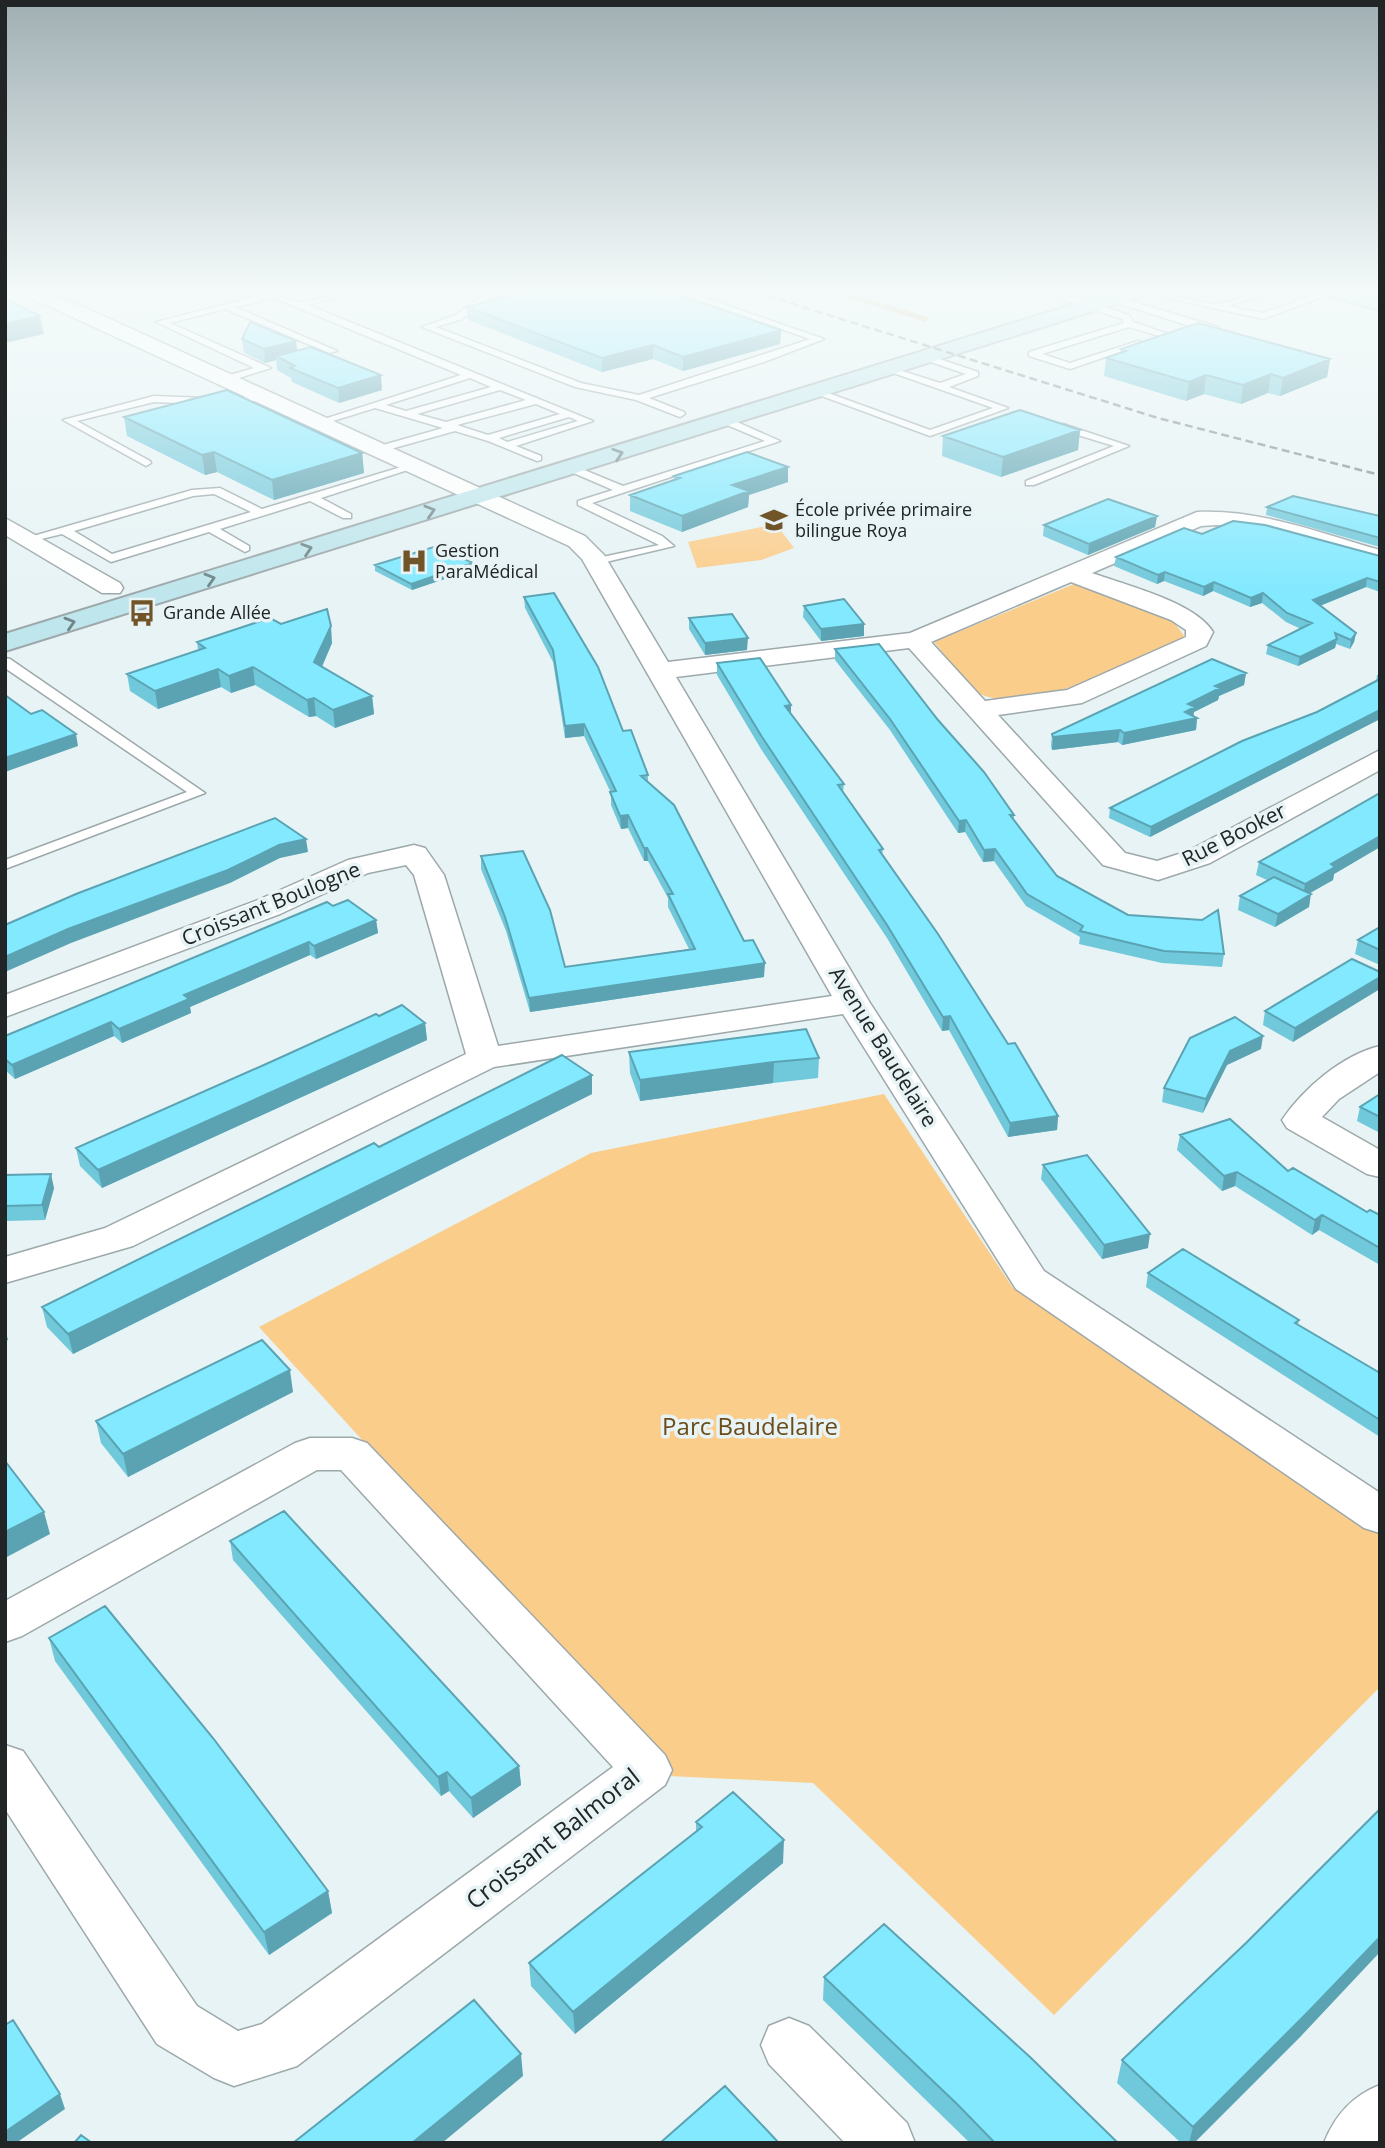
<svg xmlns="http://www.w3.org/2000/svg" width="1385" height="2148" font-family="'Open Sans',sans-serif">
<style>
.green{fill:#fbcd8b}
.lines{fill:none;stroke-linecap:round;stroke-linejoin:round}
.stream{stroke:#d5a764;stroke-width:5}
.lane-casing{stroke:#9da8aa;stroke-width:3}
.street-casing{stroke:#9da8aa;stroke-width:3}
.secondary-casing{stroke:#9da8aa;stroke-width:4}
.lane{fill:#fff;fill-rule:evenodd}
.street{fill:#fff;fill-rule:evenodd}
.secondary{fill:#bfe6ec;fill-rule:evenodd}
.rail{stroke:#7f8788;stroke-width:2.5;stroke-dasharray:8 4.5;stroke-linecap:butt}
.wall{fill:#70c8db}
.shaded-wall{fill:#5ba3b2}
.building{fill:#82e9ff;stroke:#5ba3b2;stroke-width:2}
.oneway{stroke:#708689}
.labels{text-anchor:middle;stroke-width:7;stroke-linejoin:round;paint-order:stroke}
.far-poi-label{font-size:18px;fill:#212526;stroke:#e7f3f5;text-anchor:start}
.street-label{font-size:21px;fill:#212526;stroke:#e7f3f5}
.near-park-label{font-size:24px;fill:#6c4d1a;stroke:#e7f3f5}
.near-street-label{font-size:24px;fill:#212526;stroke:#e7f3f5}
</style>
<rect width="100%" height="100%" fill="#e7f3f5"/>
<!-- green -->
<path class="green" d="M776 524 794 548 761 560 697 568 688 542Z
M1074 584 1173 621 1185 637C1136 659 1033 717 980 694 968 688 944 653 934 642Z
M884 1094 1013 1288 1380 1530V1687L1054 2015 813 1783 669 1776 259 1327 591 1153Z"/>
<g class="lines">
<!-- stream -->
<path class="stream" d="M838 292 925 319"/>
<defs>
<path id="lane" d="M264 292C277 292 288 301 301 302 317 302 337 292 355 292L308 305 593 421 516 446 541 456V460L537 461 488 441 455 431 380 452 376 451V447L443 428 375 408 320 425 315 422 461 375 274 298 235 307 337 351 329 353 225 309 170 323 271 368 226 382 223 381V377L254 368 156 322 266 294ZM470 378 491 387 406 411 386 405ZM500 390 526 400 446 422 417 414ZM536 404 560 414 488 435 457 425ZM569 417 578 421 507 442 499 438Z
M488 292H498L462 319 436 327 581 383 639 395 810 339 675 292H688L824 339 764 362 649 398 684 412 685 414 680 417 636 400 575 387 422 327 456 315Z
M1142 292C1166 292 1189 301 1213 304 1230 305 1249 292 1267 292L1266 295 1227 306 1262 313 1323 292H1336L1263 319Z
M1063 294 1129 315 1133 322 1171 335 1166 338 1129 327 1042 354 1070 363 1138 341 1146 343 1070 369 1029 356V352L1124 323 1122 319 1060 299Z
M1114 296 1218 327 1220 329 1208 332 1111 301Z
M925 354 978 372V376L949 387 1008 408 930 436 811 392 820 390 930 430 993 408 882 369 890 367 940 383 966 374 922 359V355Z
M264 394 269 397 268 399 229 405 154 402 77 421 150 461 151 463 146 466 63 420 154 396 229 399Z
M720 418H728L780 441 592 503 662 536 674 546 593 565V559L659 545 578 505V501L613 490 569 471V467H577L623 486 765 441 720 422Z
M1055 424H1063L1129 446 1034 485H1026V481L1114 446 1055 428Z
M411 464 420 466 321 498 351 514V518H343L310 501 220 529 249 546V550L245 552 209 532 111 562 62 534 29 542 23 539 192 490 220 488 262 509ZM214 494 251 512 112 554 74 531 193 496Z
M5 658 10 659 205 793 5 869V860L187 792 5 668Z"/>
<path id="street" d="M18 292H44L86 308 585 536 604 555 668 662 910 633 1197 512C1260 509 1320 533 1380 550V564L1264 531 1217 525 1201 526 1092 573C1125 585 1195 602 1213 632L1206 646 1082 703 998 715 1125 853 1157 861 1188 851 1380 750V770L1210 863 1158 880 1103 865 909 648 676 677 870 1003 1044 1271 1380 1493V1533L1364 1528 1016 1289 843 1014 494 1067 133 1246 5 1283V1257L105 1228 466 1054 414 875 406 865 368 873 280 914 5 1017V995L258 900 348 860 414 845 425 848 444 875 498 1046 832 996 582 559 569 546ZM1071 582 1171 620 1186 630V637L1067 690 985 701 931 642Z
M5 518 120 583 123 588 120 593H102L5 535Z
M1380 1046V1072L1339 1099 1322 1117 1380 1150V1177L1367 1174 1287 1128 1282 1120C1303 1089 1342 1055 1380 1046Z
M310 1438H352L367 1443 665 1755 672 1770 665 1785 297 2066 234 2086 214 2078 157 2044 5 1809V1745L23 1751 197 2006 238 2031 262 2024 613 1767 341 1470H317L22 1636 5 1642V1601L295 1443Z
M789 2018 809 2026 907 2123 915 2143H845L769 2064 761 2045 769 2026Z
M1380 2085V2143H1324C1335 2115 1352 2096 1380 2085Z"/>
<path id="secondary" d="M1114 292H1145L1142 296 5 651V634Z
M1328 292H1360L1380 298V310L1331 296Z"/>
</defs>
<!-- lane casing -->
<use href="#lane" class="lane-casing"/>
<!-- street casing -->
<use href="#street" class="street-casing"/>
<!-- secondary casing -->
<use href="#secondary" class="secondary-casing"/>
<!-- lane -->
<use href="#lane" class="lane"/>
<!-- street -->
<use href="#street" class="street"/>
<!-- secondary -->
<use href="#secondary" class="secondary"/>
<!-- rail -->
<path class="rail" d="M755 292 1158 418 1380 475"/>
</g>
<!-- wall -->
<path class="wall" d="M467 307 781 330 780 344 683 371 653 359 602 372 468 320Z
M242 339 297 350 382 390 339 403 292 382 291 378 277 370 276 360 265 363 244 353Z
M1121 349 1330 359 1327 377 1280 396 1268 393 1241 404 1204 394 1186 401 1104 376 1106 358 1121 353Z
M124 417 362 453 364 473 274 500 217 472 205 475 127 436Z
M1080 430 1078 450 1001 477 942 456 943 436Z
M788 467V482L749 495 748 507 682 532 630 511V495L674 480V476Z
M1267 507 1380 516V547L1266 515Z
M1157 516 1155 527 1088 555 1043 536 1044 525Z
M1202 534 1380 556V592L1366 587 1320 606 1356 633 1354 642 1350 649 1336 644 1335 648 1298 666 1266 654 1268 645 1301 629 1286 622 1262 603 1250 607 1213 591 1203 596 1164 581 1157 584 1114 566 1116 557Z
M473 563 474 569 412 590 375 571V565Z
M524 597 623 731 648 775V782L764 977 530 1012 506 931 481 869V856L565 967 689 949 668 907V898L648 861H644L628 828 621 829 611 805V793L584 736 565 738 553 662 525 608Z
M804 606 864 636 821 641 803 617Z
M689 618 747 650 705 655 689 629Z
M281 624 332 643 322 667 372 696 374 714 335 728 316 716 309 717 255 685 231 693 221 687 158 709 130 691 127 674 198 650 197 642Z
M835 649 938 720 1014 815V820L1057 876 1128 915 1224 954 1222 967 1162 963 1079 944 1080 937 1026 906 994 861 983 862 965 832 958 833 890 730 835 660Z
M717 663 791 705V714L844 784 843 792 883 849 882 855 1008 1044 1058 1116 1057 1130 1008 1137 949 1030 942 1031 887 938 761 749 717 675Z
M1246 673 1244 685 1219 696 1218 700 1194 712 1193 716 1197 718 1196 730 1122 745 1118 742 1052 750 1051 746 1052 734Z
M1380 674V719L1150 837 1109 818 1110 808 1317 712 1376 682 1377 675Z
M1380 793V847L1334 874 1333 880 1310 893 1309 907 1275 927 1238 910 1240 896 1267 880 1256 875 1259 862Z
M333 906 376 920 378 933 316 959 310 955 190 1007 191 1013 122 1043 114 1036 15 1079 5 1070V1036Z
M1380 927V965L1355 954 1358 940Z
M1352 959 1293 1042 1263 1025 1265 1011Z
M379 1016 425 1023 427 1040 102 1188 80 1166 76 1148 275 1060Z
M1261 1049 1227 1065 1203 1113 1162 1102 1164 1088Z
M629 1052 819 1058 818 1078 773 1083 640 1101 630 1073Z
M592 1075V1094L73 1354 47 1327 42 1307 379 1147Z
M1380 1094V1133L1357 1121 1360 1107Z
M1180 1135 1288 1171 1367 1212 1380 1215V1265L1319 1230 1312 1235 1235 1186 1222 1191 1177 1150Z
M1043 1165 1148 1248 1102 1259 1041 1179Z
M5 1175 54 1188 45 1220 5 1221Z
M1148 1273 1299 1320 1298 1324 1380 1373V1437L1146 1287Z
M293 1392 128 1477 101 1443 96 1421Z
M230 1541 519 1766 521 1785 473 1818 449 1791 441 1796 233 1560Z
M49 1638 328 1891 332 1913 269 1955 55 1661Z
M696 1822 783 1863 575 2034 531 1986 529 1963 696 1832Z
M1246 1943 1302 2035 1194 2143H1181L1117 2083 1122 2060Z
M824 1977 1118 2143H970L823 2000Z"/>
<!-- shaded-wall -->
<path class="shaded-wall" d="M40 316 44 334 5 343V324Z
M781 330 780 344 683 371V357Z
M296 341 298 355 276 356V360L265 363 264 349Z
M653 345V359L602 372V358Z
M1330 359 1327 377 1280 396 1283 378Z
M1271 374 1268 393 1241 404 1243 385Z
M381 375 382 390 339 403 338 388Z
M1206 375 1204 394 1186 401 1189 382Z
M1080 430 1078 450 1001 477 1003 457Z
M214 452 217 472 205 475 202 455Z
M362 453 364 473 274 500 272 480Z
M788 467V482L749 495 748 507 682 532V516L732 485Z
M1157 516 1155 527 1088 555 1089 544Z
M473 563 474 569 412 590 411 584Z
M1165 572 1164 581 1157 584 1158 575Z
M1367 578 1366 587 1312 609 1313 600Z
M1214 582 1213 591 1203 596 1204 587Z
M1263 593 1262 603 1250 607 1251 598Z
M864 624V636L821 641V629Z
M331 626 332 643 316 680 314 662Z
M1356 633 1354 642 1350 649 1351 640Z
M748 638 747 650 705 655V643Z
M1337 639 1335 648 1298 666 1300 657Z
M253 667 255 685 231 693 229 676Z
M218 669 221 687 158 709 155 691Z
M1246 673 1244 685 1219 696 1218 700 1194 712 1193 719 1197 718 1196 730 1122 745 1124 733 1188 704 1215 686Z
M372 696 374 714 335 728 333 710Z
M314 698 316 716 309 717 307 700Z
M791 705V717L785 706Z
M1380 710V719L1150 837 1151 827Z
M584 724V736L565 738V726Z
M1120 730 1118 742 1052 750 1053 737Z
M76 734 78 746 5 772V758Z
M628 815V828L621 829 620 816Z
M966 820 965 832 958 833 959 821Z
M1380 836V847L1334 874 1333 880 1303 897 1305 884 1331 864Z
M306 839 308 852 280 858 230 883 71 943 5 972V957L68 929 279 845Z
M644 848H647L648 861H644Z
M995 849 994 861 983 862 984 850Z
M1311 894 1309 907 1275 927 1278 914Z
M376 920 378 933 316 959 314 946Z
M309 942 310 955 190 1007 191 1013 122 1043 119 1029 184 995Z
M765 963 764 977 530 1012 529 998Z
M1380 977V989L1293 1042 1295 1028Z
M950 1016 949 1030 942 1031 943 1017Z
M111 1022 114 1036 15 1079 12 1065Z
M425 1023 427 1040 102 1188 98 1170Z
M1263 1036 1261 1049 1227 1065 1203 1113 1206 1099 1230 1051Z
M774 1062 773 1083 640 1101V1080Z
M592 1075V1094L73 1354 68 1334Z
M1058 1116 1057 1130 1008 1137 1010 1123Z
M1237 1172 1235 1186 1222 1191 1224 1176Z
M51 1174 54 1188 45 1220 42 1205Z
M1322 1215 1319 1230 1312 1235 1315 1220Z
M1150 1234 1148 1248 1102 1259 1104 1245Z
M5 1329 8 1340 5 1341Z
M290 1370 293 1392 128 1477 123 1454Z
M44 1512 50 1534 5 1558V1532Z
M519 1766 521 1785 473 1818 471 1798Z
M447 1772 449 1791 441 1796 438 1777Z
M784 1840 783 1863 575 2034 573 2012Z
M328 1891 332 1913 269 1955 264 1932Z
M1380 1937V1952L1302 2035 1194 2143H1189L1193 2127Z
M521 2054 523 2076 442 2143H412Z
M60 2094 65 2109 16 2143H5V2132Z"/>
<!-- building -->
<path class="building" d="M526 292H670L781 330 683 357 653 345 602 358 467 307Z
M5 299 40 316 5 324Z
M250 322 296 341 264 349 242 339Z
M1198 323 1330 359 1283 378 1271 374 1243 385 1206 375 1189 382 1106 358 1126 351 1121 349Z
M311 347 381 375 338 388 290 368 295 366 276 356Z
M227 390 362 453 272 480 214 452 202 455 124 417Z
M1020 410 1080 430 1003 457 943 436Z
M747 452 788 467 732 485 749 491 682 516 630 495 680 478 674 476Z
M1293 496 1380 516V538L1267 507Z
M1108 499 1157 516 1089 544 1044 525Z
M1233 521 1265 525 1380 556V582L1367 578 1313 600 1356 633 1351 640 1335 633 1337 639 1300 657 1268 645 1312 623 1287 613 1263 593 1251 598 1214 582 1204 587 1165 572 1158 575 1116 557 1184 528 1202 534Z
M437 546 473 563 411 584 375 565Z
M554 593 598 667 623 731 631 730 648 775 641 776 674 805 744 941 753 940 765 963 529 998 505 917 481 856 523 851 550 910 565 967 695 949 668 894H673L647 848H644L628 815 620 816 610 792 616 791 584 724 565 726 553 650 524 597Z
M844 599 864 624 821 629 804 606Z
M327 609 331 626 314 662 372 696 333 710 314 698 307 700 253 667 229 676 218 669 155 691 127 674 205 648 197 642 270 618 281 624Z
M732 614 748 638 705 643 689 618Z
M879 644 938 720 984 772 1014 815H1010L1057 876 1128 915 1202 920 1218 910 1224 954 1164 951 1080 931 1083 926 1027 894 995 849 984 850 966 820 959 821 890 719 835 649Z
M760 658 791 705 785 706 844 784 838 785 883 849 879 850 938 934 1008 1044 1015 1043 1058 1116 1010 1123 950 1016 943 1017 887 925 762 737 717 663Z
M1212 659 1246 673 1215 686 1220 688 1188 704 1195 707 1185 712 1197 718 1124 733 1120 730 1053 737 1052 734Z
M1380 679V710L1151 827 1110 808 1242 741 1317 712Z
M5 695 31 714 42 710 76 734 5 758Z
M1380 793V836L1331 864 1335 867 1305 884 1259 862Z
M275 818 306 839 279 845 228 870 68 929 5 957V925L76 894Z
M1274 877 1311 894 1278 914 1240 896Z
M348 900 376 920 314 946 309 942 184 995 189 999 119 1029 111 1022 12 1065 5 1059V1036L327 902 333 906Z
M1380 927V950L1358 940Z
M1352 959 1380 972V977L1295 1028 1265 1011Z
M402 1005 425 1023 98 1170 76 1148 275 1060 376 1014 379 1016Z
M1235 1017 1263 1036 1230 1051 1206 1099 1164 1088 1190 1038Z
M806 1029 819 1058 774 1062 640 1080 629 1052Z
M562 1055 592 1075 68 1334 42 1307 374 1143 379 1147Z
M1380 1094V1117L1360 1107Z
M1230 1119 1288 1171 1293 1168 1367 1212 1370 1210 1380 1215V1248L1322 1215 1315 1220 1237 1172 1224 1176 1180 1135Z
M1087 1155 1150 1234 1104 1245 1043 1165Z
M51 1174 42 1205 5 1206V1175Z
M1183 1249 1299 1320 1295 1323 1380 1373V1420L1148 1273Z
M262 1340 290 1370 123 1454 96 1421Z
M5 1461 44 1512 5 1532Z
M284 1511 519 1766 471 1798 447 1772 438 1777 230 1541Z
M105 1606 213 1738 328 1891 264 1932 49 1638Z
M733 1792 784 1840 573 2012 529 1963 702 1827 696 1822Z
M1380 1809V1937L1308 2012 1193 2127 1122 2060 1246 1943Z
M884 1924 1030 2057 1118 2143H995L957 2104 824 1977Z
M474 2000 521 2054 412 2143H293Z
M13 2020 60 2094 5 2132V2025Z
M725 2086 779 2143H660Z
M81 2135 92 2143H74Z"/>
<!-- one-way arrows -->
<defs><path id="oneway-chevron" d="M-2-3.5L2.5 0L-2 3.5" fill="none" stroke-width="1.6" stroke-linecap="round" stroke-linejoin="round" transform="scale(1.75)"/></defs>
<g class="oneway">
<use href="#oneway-chevron" transform="translate(618 454) rotate(-18)"/>
<use href="#oneway-chevron" transform="translate(430 511) rotate(-17)"/>
<use href="#oneway-chevron" transform="translate(307 549) rotate(-18)"/>
<use href="#oneway-chevron" transform="translate(210 579) rotate(-17)"/>
<use href="#oneway-chevron" transform="translate(70 623) rotate(-17)"/>
</g>
<!-- sky -->
<linearGradient id="sky" x2="0" y2="1"><stop stop-color="#a0afb3"/><stop offset="0.49" stop-color="#f4fafa"/><stop offset="1" stop-color="#f4fafa" stop-opacity="0"/></linearGradient>
<rect width="1385" height="593" fill="url(#sky)"/>
<!-- icons -->
<defs>
<symbol id="school-bare" viewBox="-9 -9 18 18"><path d="M0-5L7-2L0 1L-7-2ZM-4 1L0 2.5L4 1V4Q0 6-4 4Z" fill="#715427" stroke="#e7f3f5" stroke-width="2.5" paint-order="stroke"/></symbol>
<symbol id="hospital-bare" viewBox="-9 -9 18 18"><path d="M-5-5h3v3.5h4V-5h3V5h-3V1.5h-4V5h-3Z" fill="#715427" stroke="#e7f3f5" stroke-width="2.5" paint-order="stroke"/></symbol>
<symbol id="bus-bare" viewBox="-9 -9 18 18"><path d="M-5-6H5V4H4V6H2V4H-2V6H-4V4H-5ZM-3.5-4V0h7V-4ZM-3.5 1.2v1.5H-2V1.2ZM2 1.2v1.5H3.5V1.2Z" fill="#715427" stroke="#e7f3f5" stroke-width="2.5" paint-order="stroke"/></symbol>
</defs>
<g fill-rule="evenodd">
<use href="#school-bare" x="755" y="501" width="38" height="38"/>
<use href="#hospital-bare" x="395" y="542" width="38" height="38"/>
<use href="#bus-bare" x="123" y="594" width="38" height="38"/>
</g>
<g class="labels">
<!-- far-poi labels -->
<g class="far-poi-label">
<text x="795" y="516">École privée primaire<tspan x="795" dy="21">bilingue Roya</tspan></text>
<text x="435" y="557">Gestion<tspan x="435" dy="21">ParaMédical</tspan></text>
<text x="163" y="619">Grande Allée</text>
</g>
<!-- street labels -->
<g class="street-label">
<text transform="translate(1234 835) rotate(-27)" y="7">Rue Booker</text>
<text transform="translate(271 904) rotate(-22)" y="7">Croissant Boulogne</text>
<text transform="translate(883 1047) rotate(58)" y="7">Avenue Baudelaire</text>
</g>
<!-- near-park labels -->
<g class="near-park-label">
<text x="750" y="1435">Parc Baudelaire</text>
</g>
<!-- near-street labels -->
<g class="near-street-label">
<text transform="translate(553 1839) rotate(-38)" y="8">Croissant Balmoral</text>
</g>
</g>
<!-- border -->
<rect width="1385" height="2148" fill="none" stroke="#212526" stroke-width="14"/>
</svg>
